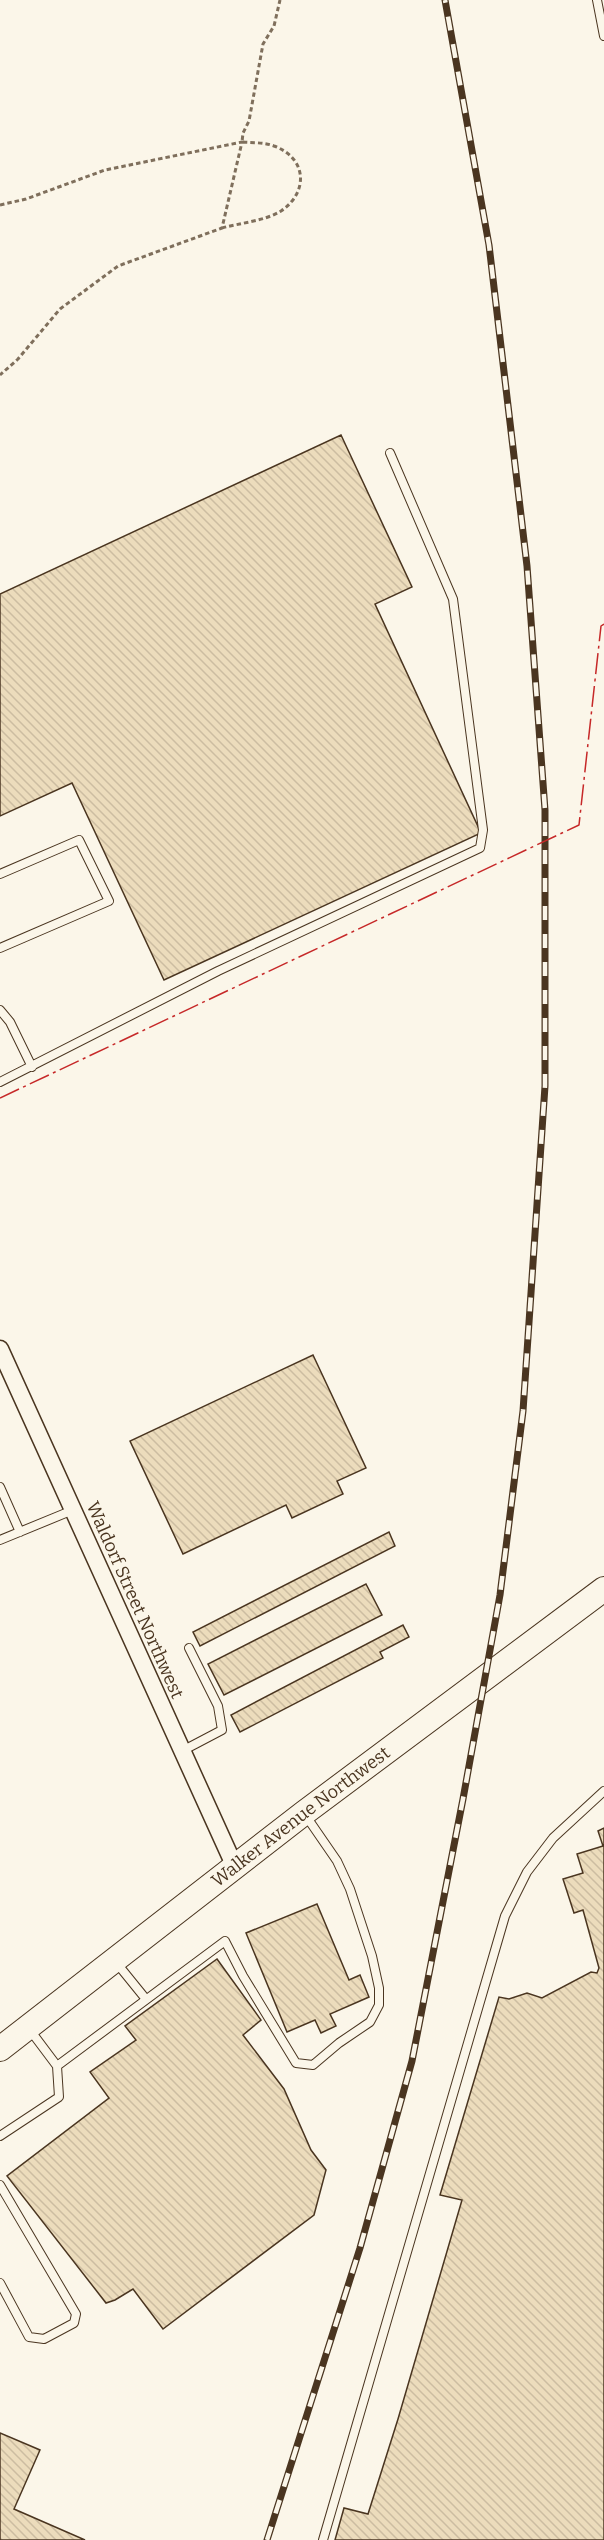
<svg xmlns="http://www.w3.org/2000/svg" width="604" height="2540" font-family="Bitter,serif">
<style>
.building{fill:url(#building-back-hatch);stroke:#4a3520;stroke-width:1.5}
.lines{fill:none;stroke-linecap:round;stroke-linejoin:round}
.lane-casing{stroke:#4a3520;stroke-width:10}
.street-casing{stroke:#4a3520;stroke-width:19}
.secondary-casing{stroke:#4a3520;stroke-width:26}
.path{stroke:#7f6f5c;stroke-width:3;stroke-dasharray:4.5 3;stroke-linecap:butt}
.lane{stroke:#fbf6e9;stroke-width:8}
.street{stroke:#fbf6e9;stroke-width:16}
.secondary{stroke:#fbf6e9;stroke-width:24}
.rail-casing{stroke:#4a3520;stroke-width:7}
.rail{stroke:#fbf6e9;stroke-width:4.5;stroke-dasharray:14;stroke-linecap:butt}
.power{stroke:#c62828;stroke-width:1.5;stroke-dasharray:21 4.5 3 4.5;stroke-linecap:butt}
.labels{text-anchor:middle;stroke-width:4.5;stroke-linejoin:round;paint-order:stroke}
.street-label{font-size:18px;fill:#4a3520;stroke:#fbf6e9}
</style>
<defs>
<pattern id="building-back-hatch" width="6" height="6" patternUnits="userSpaceOnUse" patternTransform="scale(1.5)"><rect width="6" height="6" fill="#ecdcbc"/><path d="M-1 5l2 2M0 0l6 6M5-1l2 2" fill="none" stroke="#ccbda1"/></pattern>
</defs>
<rect width="100%" height="100%" fill="#fbf6e9"/>
<!-- building -->
<path class="building" d="M341 435 412 587 375 604 481 833 164 980 72 783 0 816V594Z
M313 1355 366 1468 337 1481 343 1494 292 1518 286 1505 183 1554 130 1441Z
M389 1532 395 1546 200 1646 193 1632Z
M366 1584 382 1615 224 1695 208 1664Z
M403 1625 409 1637 380 1652 383 1658 240 1732 231 1715Z
M604 1828V2540H335L344 2508 368 2514 398 2419 462 2200 440 2195 499 1997 509 1999 527 1993 542 1998 591 1972 597 1973 599 1968 583 1910 574 1913 563 1879 583 1873 577 1854 603 1846 598 1831Z
M317 1904 349 1980 360 1975 369 1997 330 2014 336 2026 321 2033 315 2020 287 2032 246 1933Z
M217 1959 261 2020 243 2035 284 2089 311 2150 326 2170 314 2215 163 2329 133 2289 115 2300 106 2303 7 2176 109 2098 90 2072 136 2040 125 2026Z
M0 2433 40 2450 14 2509 85 2540H0Z"/>
<g class="lines">
<defs>
<path id="lane" d="M597 0 604 36
M0 874 79 840 109 901 0 948
M0 1010 10 1022 32 1067
M0 1082 218 971 480 848 483 830 453 599 390 453
M0 1487 20 1532
M0 1540 73 1510
M182 1751 222 1730 218 1706 189 1648
M115 1961 145 1998
M30 2030 57 2066
M0 2136 59 2097 57 2066 225 1941 243 1976 296 2063 313 2065 339 2043 370 2022 379 2005V1988L372 1956 350 1889 337 1861 306 1816
M0 2185 76 2314 74 2323 44 2339 29 2337 0 2283
M323 2540 505 1916 527 1872 553 1838 604 1791"/>
<path id="street" d="M0 1349 235 1867"/>
<g id="secondary">
<path id="s1" d="M0 2049 304 1813 604 1589"/>
</g>
</defs>
<!-- lane casing -->
<use href="#lane" class="lane-casing"/>
<!-- street casing -->
<use href="#street" class="street-casing"/>
<!-- secondary casing -->
<use href="#secondary" class="secondary-casing"/>
<!-- path -->
<path class="path" d="M0 205 26 199 105 170 242 142 222 228 118 266 60 309 18 359 0 375
M222 228C240 223 265 221 281 211 309 192 307 158 274 146 264 142 252 143 242 142L243 133 249 121 263 44 274 26 280 0"/>
<!-- lane -->
<use href="#lane" class="lane"/>
<!-- street -->
<use href="#street" class="street"/>
<!-- secondary -->
<use href="#secondary" class="secondary"/>
<defs>
<path id="rail" d="M267 2540 360 2248 412 2061 463 1799 500 1595 523 1411 545 1086V810L527 566 489 245 445 0"/>
</defs>
<!-- rail casing -->
<use href="#rail" class="rail-casing"/>
<!-- rail -->
<use href="#rail" class="rail"/>
<!-- power -->
<path class="power" d="M0 1098 579 825 601 626 604 624"/>
</g>
<g class="labels">
<!-- street labels -->
<g class="street-label">
<text transform="translate(135 1600) rotate(66)" y="6">Waldorf Street Northwest</text>
<text dy="6" stroke="none"><textPath href="#s1" startOffset="380">Walker Avenue Northwest</textPath></text>
</g>
</g>
</svg>
